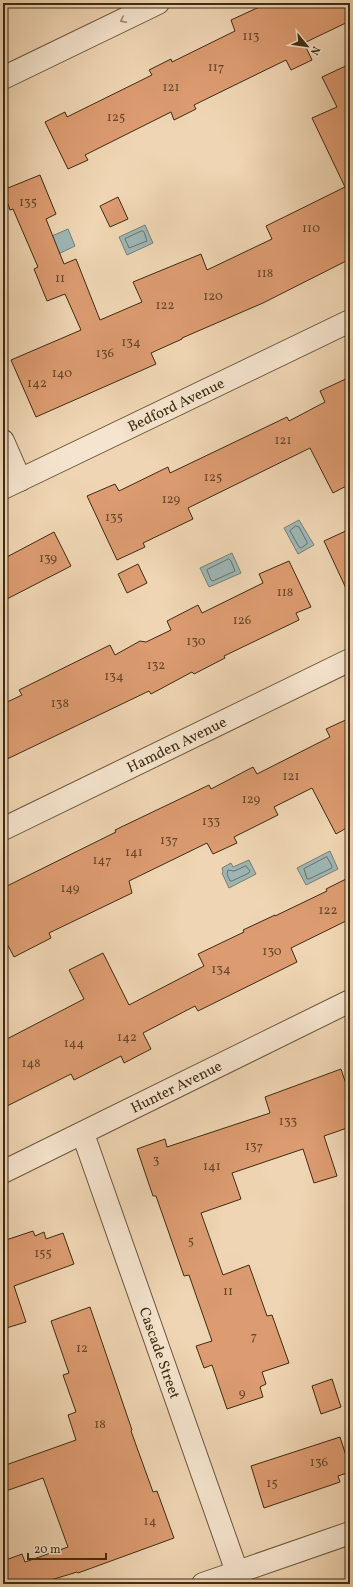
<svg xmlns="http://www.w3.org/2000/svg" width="353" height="1587" font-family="Vollkorn,serif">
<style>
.water{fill:#9db6b5;stroke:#777e74}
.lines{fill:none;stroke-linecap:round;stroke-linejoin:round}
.shore{stroke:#6e7064;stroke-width:1}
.building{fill:#dc9b70;stroke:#3f2b12}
.minor-casing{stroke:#6b563a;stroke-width:24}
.tertiary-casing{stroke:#6b563a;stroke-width:24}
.minor{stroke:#f5e4ce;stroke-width:22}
.tertiary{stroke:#f5e4ce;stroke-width:22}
.oneway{stroke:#9a8870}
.labels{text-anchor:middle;stroke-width:4;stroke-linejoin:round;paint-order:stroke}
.number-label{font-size:13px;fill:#66472a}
.street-label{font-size:15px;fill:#3f2b12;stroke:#f5e4ce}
</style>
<rect width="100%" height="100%" fill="#efd5b3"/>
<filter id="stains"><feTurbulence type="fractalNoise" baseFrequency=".005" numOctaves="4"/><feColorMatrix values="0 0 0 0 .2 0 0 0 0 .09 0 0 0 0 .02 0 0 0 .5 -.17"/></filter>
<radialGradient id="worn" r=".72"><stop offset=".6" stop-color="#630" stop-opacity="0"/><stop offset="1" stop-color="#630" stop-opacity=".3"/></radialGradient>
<!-- water -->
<path class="water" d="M145 225 153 243 127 255 119 237Z
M68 229 75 246 46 260 38 242Z
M299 520 314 545 298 554 284 528Z
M232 553 241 573 209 587 200 568Z
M330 851 338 869 306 885 297 868Z
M249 860 256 874 229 888 222 873 223 872 222 868 231 863 233 867Z"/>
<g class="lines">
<!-- shore -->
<path class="shore" d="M142 231 144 232 147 241 129 248 125 239Z
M296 526 299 527 307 542V544L301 548 299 547 290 531Z
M229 559 231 561 235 571 213 581 211 580 207 570Z
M327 857 332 866V868L309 879H307L304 869Z
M246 866 250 871 249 873 232 881H230L227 874 228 870 234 871Z"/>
</g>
<!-- building -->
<path class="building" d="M268 3H350V21L304 43 312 60 291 70 286 60 194 105 196 109 174 120 171 112 85 155 88 160 68 169 45 122 65 112 67 117 152 75 149 70 171 59 172 62 235 31 231 20Z
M350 64V259L263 303 182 338V339L151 353 156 364 36 417 11 360 81 330 65 294 47 301 34 269 38 267 13 209 10 210 3 190 40 175 56 214 46 219 64 264 76 259 100 320 142 302 133 282 201 254 207 270 272 239 266 226 345 187 312 118 337 107 322 77Z
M118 197 128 219 110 227 100 206Z
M350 377V484L333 493 310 448 188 508 193 519 143 543 145 547 117 560 87 496 115 484 119 491 168 467 170 473 287 417 289 421 325 402 320 391Z
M350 529V597L324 541Z
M54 532 71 566 3 601V559Z
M289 561 311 607 296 613 299 620 224 656 225 658 194 674 192 672 151 694 149 691 3 761V704L22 695 19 690 110 645 115 655 140 641 146 642 171 630 167 621 198 605 202 613 263 583 259 574Z
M138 564 147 583 127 593 118 574Z
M350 718V826L336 834 312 788 274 807 278 815 234 837 237 843 213 854 207 843 129 881 132 893 49 933 51 938 14 957 3 936V888L116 832 115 830 209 785 211 789 253 767 257 774 330 737 326 729Z
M350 877V919L291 948 297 962 198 1011 195 1006 143 1033 151 1049 124 1063 121 1056 74 1080 71 1074 3 1108V1041L84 999 69 970 103 953 129 1005 204 966 198 954 244 932 243 930 275 915V916L327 891 326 889Z
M341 1069 350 1096V1127L324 1136 337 1176 314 1183 303 1149 232 1173 241 1199 201 1213 223 1275 249 1265 267 1316 272 1315 289 1363 262 1372 266 1384 260 1387 263 1397 227 1409 212 1365 204 1368 196 1346 212 1341 189 1275 184 1276 156 1196H153L137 1149 165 1139 167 1147 270 1113 265 1097Z
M33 1231 35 1236 44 1232 46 1239 63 1233 74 1264 14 1286 26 1322 3 1329V1241Z
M90 1307 132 1430 131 1431 153 1492 157 1491 174 1538 78 1573 77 1572 38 1584H3V1561L22 1554 25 1562 68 1547 43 1478 3 1492V1466L76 1440 68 1415 76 1412 63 1375 69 1373 51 1321Z
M332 1379 341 1407 321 1414 312 1386Z
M340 1437 350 1468V1472L338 1476 340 1482 264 1508 251 1466Z"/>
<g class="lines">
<defs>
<g id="minor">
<path d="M3 441 20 480"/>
<path id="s1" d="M3 488 350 321"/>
<path id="s2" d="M3 829 350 660"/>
<path id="s3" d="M83 1134 237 1572"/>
<path id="s4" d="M3 1172 350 1001"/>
<path d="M203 1584 350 1533"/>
</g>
<path id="tertiary" d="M3 78 158 3"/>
</defs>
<!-- minor casing -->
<use href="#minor" class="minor-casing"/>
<!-- tertiary casing -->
<use href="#tertiary" class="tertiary-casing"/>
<!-- minor -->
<use href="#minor" class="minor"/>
<!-- tertiary -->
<use href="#tertiary" class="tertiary"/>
</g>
<!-- one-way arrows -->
<defs><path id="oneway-chevron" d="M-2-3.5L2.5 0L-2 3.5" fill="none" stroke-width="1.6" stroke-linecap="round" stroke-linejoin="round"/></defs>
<use class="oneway" href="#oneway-chevron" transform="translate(123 20) rotate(154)"/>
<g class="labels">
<!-- number labels -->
<g class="number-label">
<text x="251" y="40">113</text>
<text x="216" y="71">117</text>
<text x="171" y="91">121</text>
<text x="116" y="121">125</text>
<text x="28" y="206">135</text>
<text x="311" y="232">110</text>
<text x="265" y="277">118</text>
<text x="60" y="282">11</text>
<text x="213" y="300">120</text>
<text x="165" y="309">122</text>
<text x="131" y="346">134</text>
<text x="105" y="357">136</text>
<text x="62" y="377">140</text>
<text x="37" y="387">142</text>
<text x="283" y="444">121</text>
<text x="213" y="481">125</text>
<text x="171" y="503">129</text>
<text x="114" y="521">135</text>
<text x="48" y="562">139</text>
<text x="285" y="596">118</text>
<text x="242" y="624">126</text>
<text x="196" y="645">130</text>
<text x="156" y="669">132</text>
<text x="114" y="680">134</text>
<text x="60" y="707">138</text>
<text x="291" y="780">121</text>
<text x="251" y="803">129</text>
<text x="211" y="825">133</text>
<text x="169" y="844">137</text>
<text x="134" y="856">141</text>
<text x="102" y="864">147</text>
<text x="70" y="892">149</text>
<text x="328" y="914">122</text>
<text x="272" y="955">130</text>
<text x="221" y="973">134</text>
<text x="127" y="1041">142</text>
<text x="74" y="1047">144</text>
<text x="31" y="1067">148</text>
<text x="288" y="1125">133</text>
<text x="254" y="1150">137</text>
<text x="156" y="1164">3</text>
<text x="212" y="1170">141</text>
<text x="191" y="1245">5</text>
<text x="43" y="1257">155</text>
<text x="228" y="1295">11</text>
<text x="254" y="1340">7</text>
<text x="82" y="1352">12</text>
<text x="242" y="1397">9</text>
<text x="100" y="1428">18</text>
<text x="319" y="1466">136</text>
<text x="272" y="1487">15</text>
<text x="150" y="1525">14</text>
</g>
<!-- street labels -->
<g class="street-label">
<text dy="5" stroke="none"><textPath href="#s1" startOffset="192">Bedford Avenue</textPath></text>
<text dy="5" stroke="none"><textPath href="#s2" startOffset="193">Hamden Avenue</textPath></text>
<text dy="5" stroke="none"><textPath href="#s4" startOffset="193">Hunter Avenue</textPath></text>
<text dy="5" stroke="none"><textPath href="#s3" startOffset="232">Cascade Street</textPath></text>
</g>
</g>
<!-- margin -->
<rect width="353" height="1587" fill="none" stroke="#efd5b3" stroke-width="16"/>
<rect x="4" y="4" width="345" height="1579" fill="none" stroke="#3f2b12" stroke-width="2"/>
<rect x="8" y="8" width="337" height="1571" fill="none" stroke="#3f2b12"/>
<!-- north arrow -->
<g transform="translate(307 46) rotate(119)" stroke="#f5e4ce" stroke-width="3" paint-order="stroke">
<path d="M0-3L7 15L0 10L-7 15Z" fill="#3f2b12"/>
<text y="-6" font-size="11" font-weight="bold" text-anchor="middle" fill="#3f2b12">N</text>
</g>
<!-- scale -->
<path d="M28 1553v6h78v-6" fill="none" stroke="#3f2b12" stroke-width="2"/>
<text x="34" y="1553" font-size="12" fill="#3f2b12" stroke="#f5e4ce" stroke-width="3" paint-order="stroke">20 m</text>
<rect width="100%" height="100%" filter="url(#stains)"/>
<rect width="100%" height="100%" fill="url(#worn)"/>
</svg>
